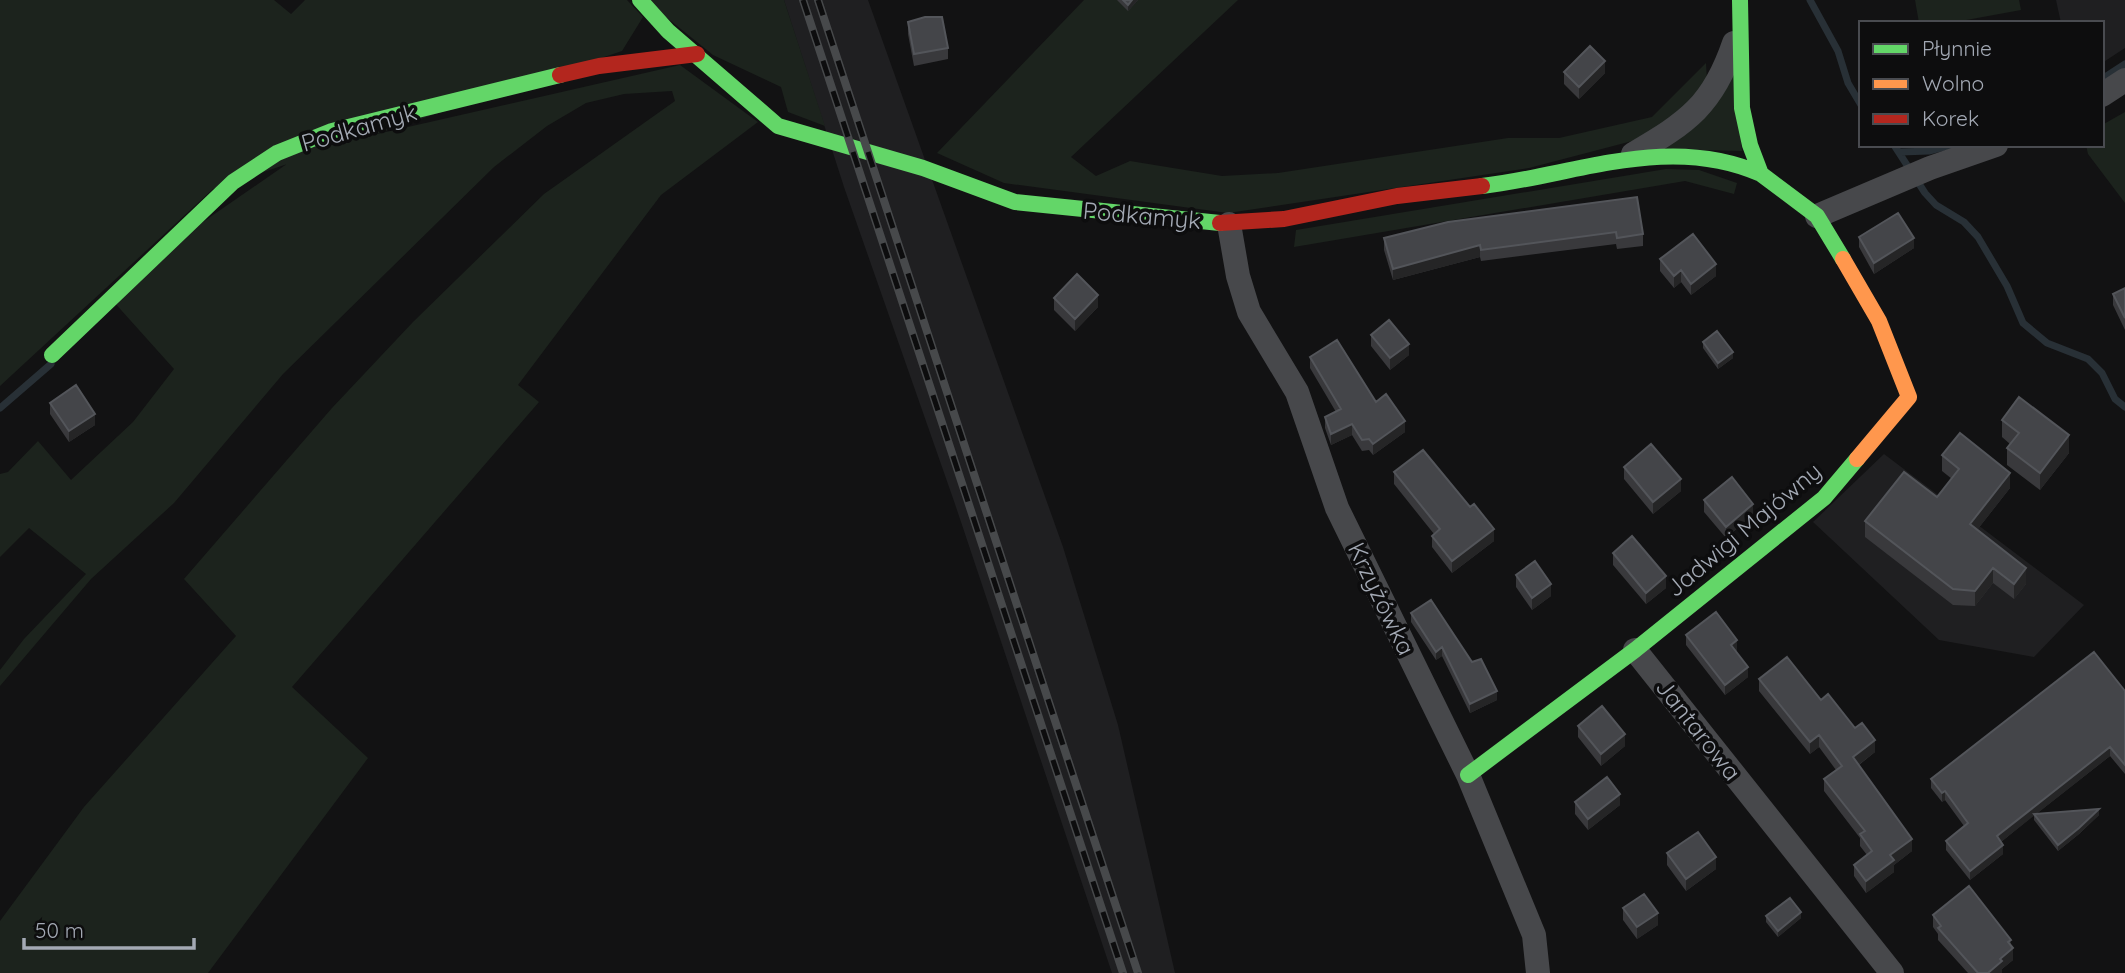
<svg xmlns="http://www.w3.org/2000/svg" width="2125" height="973" font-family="Quicksand,sans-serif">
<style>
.built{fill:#1f1f21}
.green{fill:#1c231d}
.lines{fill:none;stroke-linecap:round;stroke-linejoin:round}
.stream{stroke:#283036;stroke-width:7}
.street{stroke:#47484b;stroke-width:24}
.fast{stroke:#63d668;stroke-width:16}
.slow{stroke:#ff974d;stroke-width:16}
.jam{stroke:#b3261e;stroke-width:16}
.rail-casing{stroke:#47494b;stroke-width:8}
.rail{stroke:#0d0d0e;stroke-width:5;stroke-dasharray:16;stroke-linecap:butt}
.wall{fill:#39393c}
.shaded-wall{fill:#252526}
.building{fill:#444549;stroke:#53555a;stroke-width:2}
.labels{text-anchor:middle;stroke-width:7;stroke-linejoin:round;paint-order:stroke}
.street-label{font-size:24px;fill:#a3a9b4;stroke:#0d0d0e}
</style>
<rect width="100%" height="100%" fill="#121213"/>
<!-- built -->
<path class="built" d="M784 0H868L1063 547 1118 725 1175 973H1112L955 504 844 187Z
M2056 0H2125V48L2102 63V23H2061Z
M1884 454 2084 605 2034 657 1939 640 1813 522Z"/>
<!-- green -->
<path class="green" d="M0 0H274L291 14 305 0H627L643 17 622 51 213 189 0 386Z
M645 0H784L825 126 788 112 781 87 713 55Z
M1084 0H1238L1071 157 1096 176 1130 161 1222 176 1278 173 1508 138H1559L1652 117 1706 63 1707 81 1659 134 1529 168 1228 213 1004 183 937 153Z
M1915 0H2019L2021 10 1950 23H1919Z
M680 65 758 122 661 195 518 385 539 402 292 687 368 758 208 973H0V921L84 807 236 636 184 579 332 408 413 322 544 194 675 101 672 91 624 94 586 103 547 126 494 167 283 374 174 503 91 579 0 686V670L24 639 86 574 29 528 0 557V474L8 472 38 441 71 480 133 422 174 369 113 301 187 233 307 150Z
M1733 69 1742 151 1662 149Z
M2125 112V203L2088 154 2086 145H2102V125Z
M1666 169 1699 170 1737 183 1734 194 1685 181 1294 247 1296 230Z"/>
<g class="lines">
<!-- stream -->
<path class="stream" d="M1810 0 1838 51 1848 83 1861 105
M2102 79 2125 64
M1894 145 1925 193 1936 205 1964 222 1978 237 2007 286 2023 323 2047 343 2088 359 2102 373 2115 399 2125 407
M1901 152 1929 151 1952 145
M0 408 51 364"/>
<!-- street -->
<path class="street" d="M2102 95 2125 80
M1633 154C1688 122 1713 105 1734 43
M1817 216 1930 168 1996 145
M1229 224 1238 276 1249 312 1297 392 1337 508 1468 775 1534 935 1538 973
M1635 650 1892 973"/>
<!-- fast -->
<path class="fast" d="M640 0 668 31 778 126 923 168 1015 202 1220 223
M1740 0 1742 108 1750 145 1761 174 1817 216 1843 259
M1482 186C1576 175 1669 133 1761 174
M52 355 233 182 277 153 332 131 560 75
M1468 775 1635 650 1824 498 1857 459"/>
<!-- slow -->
<path class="slow" d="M1843 259 1879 321 1909 397 1857 459"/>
<!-- jam -->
<path class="jam" d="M560 75 599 66 697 54
M1220 223 1284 219 1397 196 1482 186"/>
<defs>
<path id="rail" d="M803 0 1123 973
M818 0 1138 973"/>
</defs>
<!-- rail casing -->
<use href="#rail" class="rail-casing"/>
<!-- rail -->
<use href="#rail" class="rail"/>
</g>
<!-- wall -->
<path class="wall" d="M1117 0H1138L1128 11Z
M908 22 948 48V59L914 66 908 34Z
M1564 72 1605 73 1579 99 1564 84Z
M1448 222 1643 234V246L1617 249 1616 244 1481 261 1480 257 1393 280 1384 250V238Z
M1859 237 1914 248 1874 274 1859 247Z
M1660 259 1716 276 1691 295 1681 282 1674 288 1660 271Z
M2125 288V330L2113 305V294Z
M1054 298 1098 307 1075 331 1054 310Z
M1371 335 1409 355 1390 370 1371 346Z
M1703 342 1733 358 1718 369 1703 348Z
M1310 357 1376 402 1405 432 1373 455 1369 450 1362 451 1352 435 1331 445 1325 428V417L1336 412 1310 368Z
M50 403 95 425 69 442 50 414Z
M2002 420 2069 453 2040 490 2007 465V448L2010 444 2002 437Z
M1942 455 2010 488 1977 530 2026 584 2014 599 1993 583 1975 606 1953 605 1865 537V521L1937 497 1952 479 1942 471Z
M1624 467 1681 491 1653 514 1624 479Z
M1394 472 1494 541 1452 573 1432 547V536L1434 534 1394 484Z
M1704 500 1753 515 1726 538 1704 512Z
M1613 553 1666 588 1646 604 1613 565Z
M1516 575 1551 596 1532 610 1516 587Z
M1411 613 1497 700 1470 713 1442 656 1436 660 1411 622Z
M1686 635 1737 650 1736 651 1748 677 1725 695 1686 645Z
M1759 679 1821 700 1875 752 1859 765 1912 851 1894 865V872L1866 893 1854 876V865L1867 855 1860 846V838L1824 791V779L1836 770 1819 747 1810 754 1759 691Z
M2125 691V774L2110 756 2036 814 2099 815 2079 834 2058 851 2034 820V815L2001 842 2003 854 1970 880 1946 850V841L1964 826 1945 800 1942 802 1931 788V779Z
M1578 726 1625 746 1601 766 1578 737Z
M1575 802 1620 805 1588 830 1575 814Z
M1667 853 1716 869 1686 891 1667 865Z
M1623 908 1658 925 1637 939 1623 920Z
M1933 915 2011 946 2013 960 2002 969V973H1968L1938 940V934L1933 927Z
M1766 916 1801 918 1778 937 1766 922Z"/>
<!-- shaded-wall -->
<path class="shaded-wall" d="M1132 0H1138L1128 11V5Z
M1605 61V73L1579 99V87Z
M1914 238V248L1874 274V263Z
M1480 245V257L1393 280V269Z
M1716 264V276L1691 295V284Z
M1681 270V282L1674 288V276Z
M1098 295V307L1075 331V319Z
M1409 344V355L1390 370V358Z
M1733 352V358L1718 369V363Z
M95 414V425L69 442V431Z
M1405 421V432L1373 455V444Z
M1352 424V435L1331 445V434Z
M2069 435V453L2040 490V473Z
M2010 473V488L1970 539V524Z
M1681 479V491L1653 514V502Z
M1753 504V515L1726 538V527Z
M1494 529V541L1452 573V561Z
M1993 568V583L1975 606V591Z
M2026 568V584L2014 599V584Z
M1666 576V588L1646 604V593Z
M1551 584V596L1532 610V598Z
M1737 640V650L1731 655V645Z
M1442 647V656L1436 660V652Z
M1748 667V677L1725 695V685Z
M1497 691V700L1470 713V704Z
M1625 734V746L1601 766V754Z
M1819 735V747L1810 754V742Z
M1875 740V752L1853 769V757Z
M2110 747V756L1997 845V836Z
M1945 791V800L1942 802V793Z
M1620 794V805L1588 830V819Z
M2099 809V815L2079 834 2058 851V845Z
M1912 839V851L1894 865V872L1866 893V881L1890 855Z
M2003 845V854L1970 880V871Z
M1716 857V869L1686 891V879Z
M1801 912V918L1778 937V931Z
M1658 913V925L1637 939V927Z
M2011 940V950L2013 948V960L2002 969V973H1988L2000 959 2008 942Z"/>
<!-- building -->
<path class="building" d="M1123 0H1132L1128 5Z
M925 17H942L948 48 914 54 908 22Z
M1590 46 1605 61 1579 87 1564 72Z
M1637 197 1643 234 1617 238 1616 232 1481 250 1480 245 1393 269 1384 238 1448 222Z
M1898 213 1914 238 1874 263 1859 237Z
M1693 234 1716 264 1691 284 1681 270 1674 276 1660 259Z
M1077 274 1098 295 1075 319 1054 298Z
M2125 288V318L2113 294Z
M1389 320 1409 344 1390 358 1371 335Z
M1717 331 1733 352 1718 363 1703 342Z
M1337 340 1376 402 1386 394 1405 421 1373 444 1369 439 1362 440 1352 424 1331 434 1325 417 1341 409 1310 357Z
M76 385 95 414 69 431 50 403Z
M2019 397 2069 435 2040 473 2007 448 2019 433 2002 420Z
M1960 433 2010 473 1970 524 2026 568 2014 584 1993 568 1975 591 1953 589 1865 521 1904 472 1937 497 1959 469 1942 455Z
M1651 444 1681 479 1653 502 1624 467Z
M1423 450 1470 507 1474 504 1494 529 1452 561 1432 536 1440 529 1394 472Z
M1732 477 1753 504 1726 527 1704 500Z
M1632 536 1666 576 1646 593 1613 553Z
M1535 561 1551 584 1532 598 1516 575Z
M1431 600 1472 662 1481 659 1497 691 1470 704 1442 647 1436 652 1411 613Z
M1716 612 1737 640 1731 645 1748 667 1725 685 1686 635Z
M2094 652 2125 691V765L2110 747 1997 836 2003 845 1970 871 1946 841 1968 823 1945 791 1942 793 1931 779Z
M1787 657 1821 700 1828 694 1855 728 1862 723 1875 740 1853 757 1912 839 1890 855 1894 860 1866 881 1854 865 1872 851 1860 834 1865 831 1824 779 1842 766 1819 735 1810 742 1759 679Z
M1602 706 1625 734 1601 754 1578 726Z
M1607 777 1620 794 1588 819 1575 802Z
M2099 809 2079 828 2058 845 2034 814Z
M1698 832 1716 857 1686 879 1667 853Z
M1969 886 2011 940 2008 942 2013 948 2000 959 2002 961 1988 973H1978L1938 928 1941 926 1933 915Z
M1644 894 1658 913 1637 927 1623 908Z
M1790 898 1801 912 1778 931 1766 916Z"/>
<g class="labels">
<!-- street labels -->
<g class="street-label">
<text transform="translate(359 128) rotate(-16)" y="8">Podkamyk</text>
<text transform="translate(1142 216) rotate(5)" y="8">Podkamyk</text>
<text transform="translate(1744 530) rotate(-40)" y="8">Jadwigi Majówny</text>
<text transform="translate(1381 599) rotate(64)" y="8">Krzyżówka</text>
<text transform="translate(1698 730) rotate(52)" y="8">Jantarowa</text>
</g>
</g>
<!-- legend -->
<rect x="1859" y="21" width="245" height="126" fill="#0d0d0e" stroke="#494b50" stroke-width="2"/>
<rect x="1873" y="44" width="35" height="10" fill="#63d668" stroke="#494b50" stroke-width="2"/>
<text x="1922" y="56" font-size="21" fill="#a3a9b4">Płynnie</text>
<rect x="1873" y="79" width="35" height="10" fill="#ff974d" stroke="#494b50" stroke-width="2"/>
<text x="1922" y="91" font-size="21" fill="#a3a9b4">Wolno</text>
<rect x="1873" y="114" width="35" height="10" fill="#b3261e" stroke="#494b50" stroke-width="2"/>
<text x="1922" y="126" font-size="21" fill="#a3a9b4">Korek</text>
<!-- scale -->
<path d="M24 938v10h170v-10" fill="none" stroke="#a3a9b4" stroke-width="3.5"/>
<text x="35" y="938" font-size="21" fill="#a3a9b4" stroke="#0d0d0e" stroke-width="5" paint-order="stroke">50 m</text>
</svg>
